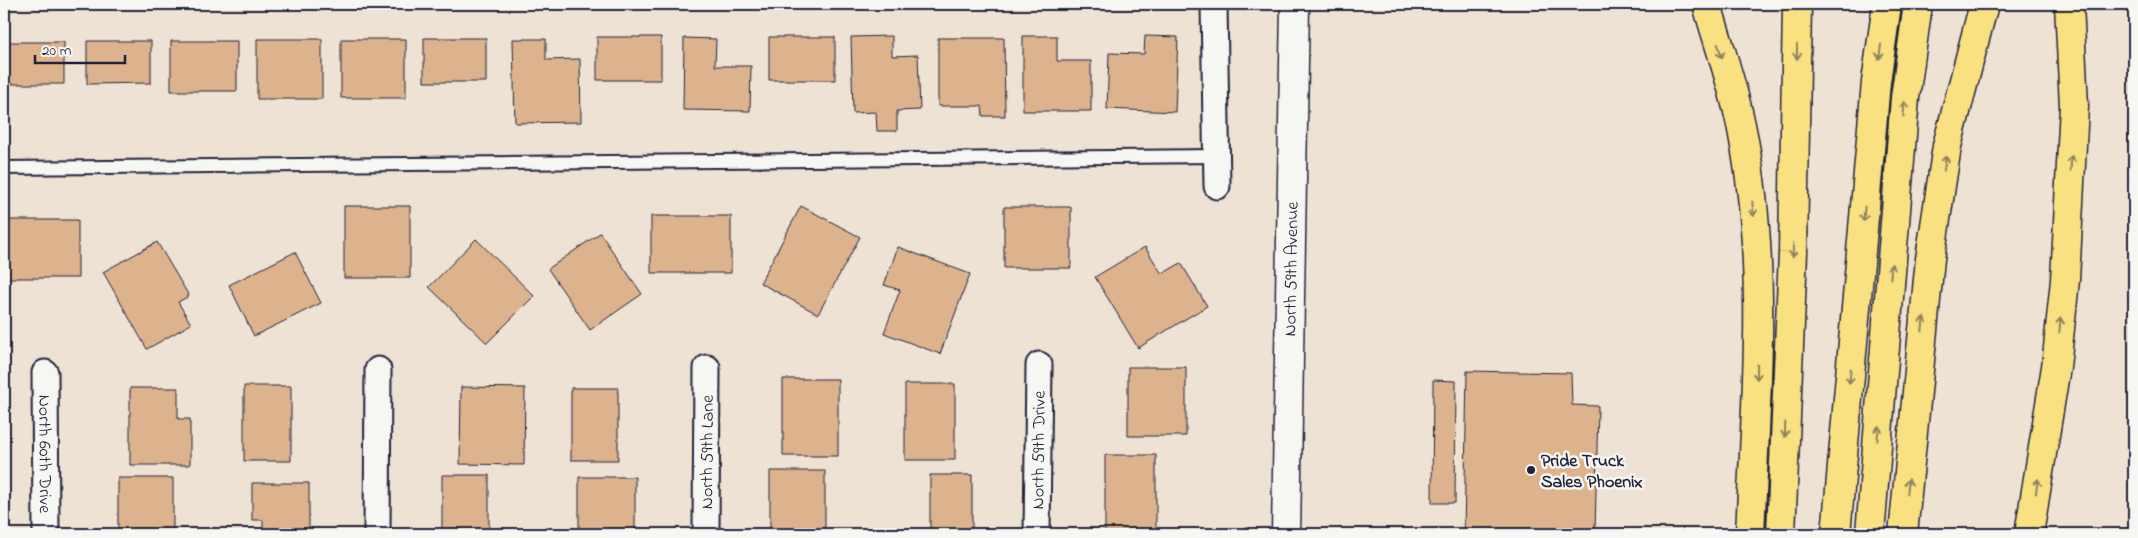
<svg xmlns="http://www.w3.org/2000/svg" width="2138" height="538" font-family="'Indie Flower',sans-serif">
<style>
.building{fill:#ddb38d;stroke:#22223b}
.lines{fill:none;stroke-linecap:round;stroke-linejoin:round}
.lane-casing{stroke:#22223b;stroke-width:16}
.street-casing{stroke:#22223b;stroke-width:29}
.secondary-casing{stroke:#22223b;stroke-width:31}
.highway-casing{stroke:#22223b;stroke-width:31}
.lane{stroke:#f6f6f2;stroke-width:12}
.street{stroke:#f6f6f2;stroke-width:25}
.secondary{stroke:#f6f6f2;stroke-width:28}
.highway{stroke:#f9e181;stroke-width:28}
.oneway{stroke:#8e825e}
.poi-dot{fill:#22223b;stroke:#f6f6f2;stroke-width:2}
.labels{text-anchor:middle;stroke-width:5;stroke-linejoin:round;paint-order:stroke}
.street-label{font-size:18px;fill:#22223b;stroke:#f6f6f2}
.poi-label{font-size:18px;font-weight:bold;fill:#22223b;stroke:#f6f6f2;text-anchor:start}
</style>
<rect width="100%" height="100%" fill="#eee2d4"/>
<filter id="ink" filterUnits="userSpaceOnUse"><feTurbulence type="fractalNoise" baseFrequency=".02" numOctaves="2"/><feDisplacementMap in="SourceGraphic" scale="10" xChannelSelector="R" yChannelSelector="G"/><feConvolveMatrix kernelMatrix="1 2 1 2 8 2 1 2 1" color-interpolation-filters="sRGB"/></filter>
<g filter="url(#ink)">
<!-- building -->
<path class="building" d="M892 36V56L918 55 920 110 897 111V131H877L876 112 853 113 851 37Z
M1023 36H1057V61H1091V111H1023Z
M1145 36 1178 37 1175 112 1107 109 1109 53 1144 54Z
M597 37H661V80H597Z
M769 37H835V80H769Z
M424 38H486V82H424Z
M684 38 716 39 715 66H751L750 111 683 110Z
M938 38H1004L1005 116H983L982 106H938Z
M257 39H322V99H257Z
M341 39H406V98H341Z
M513 39H546V60L580 59 581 122 515 123Z
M87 41H151V83L87 84Z
M171 41H237V91H171Z
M4 42H64V84H4Z
M344 206H410V278H344Z
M801 206 860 237 818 314 760 283Z
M1004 207H1071V268H1004Z
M651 216H731V273H651Z
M4 220H78V278H4Z
M600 233 642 294 590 330 548 269Z
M476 239 534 296 487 343 429 287Z
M157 242 189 296 178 302 191 324 147 349 103 272Z
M898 247 970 274 940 354 884 333 900 290 884 285Z
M1145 247 1162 274 1181 263 1207 306 1138 348 1095 277Z
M295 252 321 303 254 336 229 285Z
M1128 367H1186V436H1128Z
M1467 371 1571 373 1572 405 1598 406 1595 534H1464Z
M783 379H838V456H783Z
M1433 380 1456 381 1455 503H1432Z
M905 384H955V460H905Z
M244 386H291V461H244Z
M461 387 525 388 524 465 460 464Z
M130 388H178V419H190V465H130Z
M571 388H618V460H571Z
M1105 455H1156V534H1105Z
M770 471H825V534H770Z
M442 475H489V534H442Z
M930 475H972V534H930Z
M579 477H635V534H579Z
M118 478H173V534H118Z
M252 483H309V534H263V520H252Z"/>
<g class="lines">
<defs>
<path id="lane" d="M4 168 1217 156"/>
<g id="street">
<path d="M1214 4 1217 186"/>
<path id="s1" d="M45 373 46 534"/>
<path d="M377 534 378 370"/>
<path id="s2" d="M706 534 707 368"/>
<path id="s3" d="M1037 534 1039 365"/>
</g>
<g id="secondary">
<path id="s4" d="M1286 534 1295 4"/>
</g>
<path id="highway" d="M1707 4C1719 47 1735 90 1743 135 1768 266 1756 402 1750 534
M1781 534 1793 253 1797 4
M1836 534 1876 82 1887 4
M1870 534 1905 98 1918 4
M1903 534 1930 259 1947 146 1984 4
M2029 534 2056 367 2065 280 2074 106 2069 4"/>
</defs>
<!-- lane casing -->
<use href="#lane" class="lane-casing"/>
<!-- street casing -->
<use href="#street" class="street-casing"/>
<!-- secondary casing -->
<use href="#secondary" class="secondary-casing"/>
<!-- highway casing -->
<use href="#highway" class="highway-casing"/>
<!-- lane -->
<use href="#lane" class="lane"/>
<!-- street -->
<use href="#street" class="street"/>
<!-- secondary -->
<use href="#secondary" class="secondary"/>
<!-- highway -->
<use href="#highway" class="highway"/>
</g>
<!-- one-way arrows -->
<defs><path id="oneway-shaft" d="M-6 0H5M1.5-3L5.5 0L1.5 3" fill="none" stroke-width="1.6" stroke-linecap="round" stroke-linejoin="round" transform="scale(1.25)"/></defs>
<g class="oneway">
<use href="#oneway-shaft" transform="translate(1720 51) rotate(73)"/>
<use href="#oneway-shaft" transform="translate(1797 52) rotate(90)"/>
<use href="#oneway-shaft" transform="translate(1880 52) rotate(98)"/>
<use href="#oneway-shaft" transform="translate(1904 109) rotate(-85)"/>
<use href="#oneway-shaft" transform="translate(1945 163) rotate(-81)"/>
<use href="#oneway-shaft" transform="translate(2071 163) rotate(-87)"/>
<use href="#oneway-shaft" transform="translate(1753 209) rotate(84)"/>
<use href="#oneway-shaft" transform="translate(1864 214) rotate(95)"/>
<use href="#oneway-shaft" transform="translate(1793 250) rotate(92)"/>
<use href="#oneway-shaft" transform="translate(1891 271) rotate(-85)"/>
<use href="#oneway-shaft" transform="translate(1923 324) rotate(-84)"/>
<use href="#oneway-shaft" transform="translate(2060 325) rotate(-84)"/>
<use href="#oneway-shaft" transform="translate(1757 372) rotate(91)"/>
<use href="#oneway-shaft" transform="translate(1850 376) rotate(95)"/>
<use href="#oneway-shaft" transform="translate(1785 430) rotate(92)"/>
<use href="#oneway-shaft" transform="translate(1878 433) rotate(-85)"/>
<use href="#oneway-shaft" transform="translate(1908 486) rotate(-84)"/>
<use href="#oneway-shaft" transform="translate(2037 486) rotate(-81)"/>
</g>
</g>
<!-- markers -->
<circle class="poi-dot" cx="1531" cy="470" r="5"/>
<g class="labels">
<!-- street labels -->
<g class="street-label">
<text dy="6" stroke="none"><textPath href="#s4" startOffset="265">North 59th Avenue</textPath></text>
<text dy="6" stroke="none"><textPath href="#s3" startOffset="84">North 59th Drive</textPath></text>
<text dy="6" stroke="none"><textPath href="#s2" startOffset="82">North 59th Lane</textPath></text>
<text dy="6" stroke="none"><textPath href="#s1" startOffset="81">North 60th Drive</textPath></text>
</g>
<!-- poi labels -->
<g class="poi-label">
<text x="1541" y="466">Pride Truck<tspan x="1541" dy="21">Sales Phoenix</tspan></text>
</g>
</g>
<!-- margin -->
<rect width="2138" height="538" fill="none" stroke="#f6f6f2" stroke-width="20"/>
<rect x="10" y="10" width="2118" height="518" fill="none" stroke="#22223b" stroke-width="2" filter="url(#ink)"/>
<!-- scale -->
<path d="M35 55v8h90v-8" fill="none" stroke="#22223b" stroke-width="2.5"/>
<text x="42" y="55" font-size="15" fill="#22223b" stroke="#f6f6f2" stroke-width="4" paint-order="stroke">20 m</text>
</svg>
